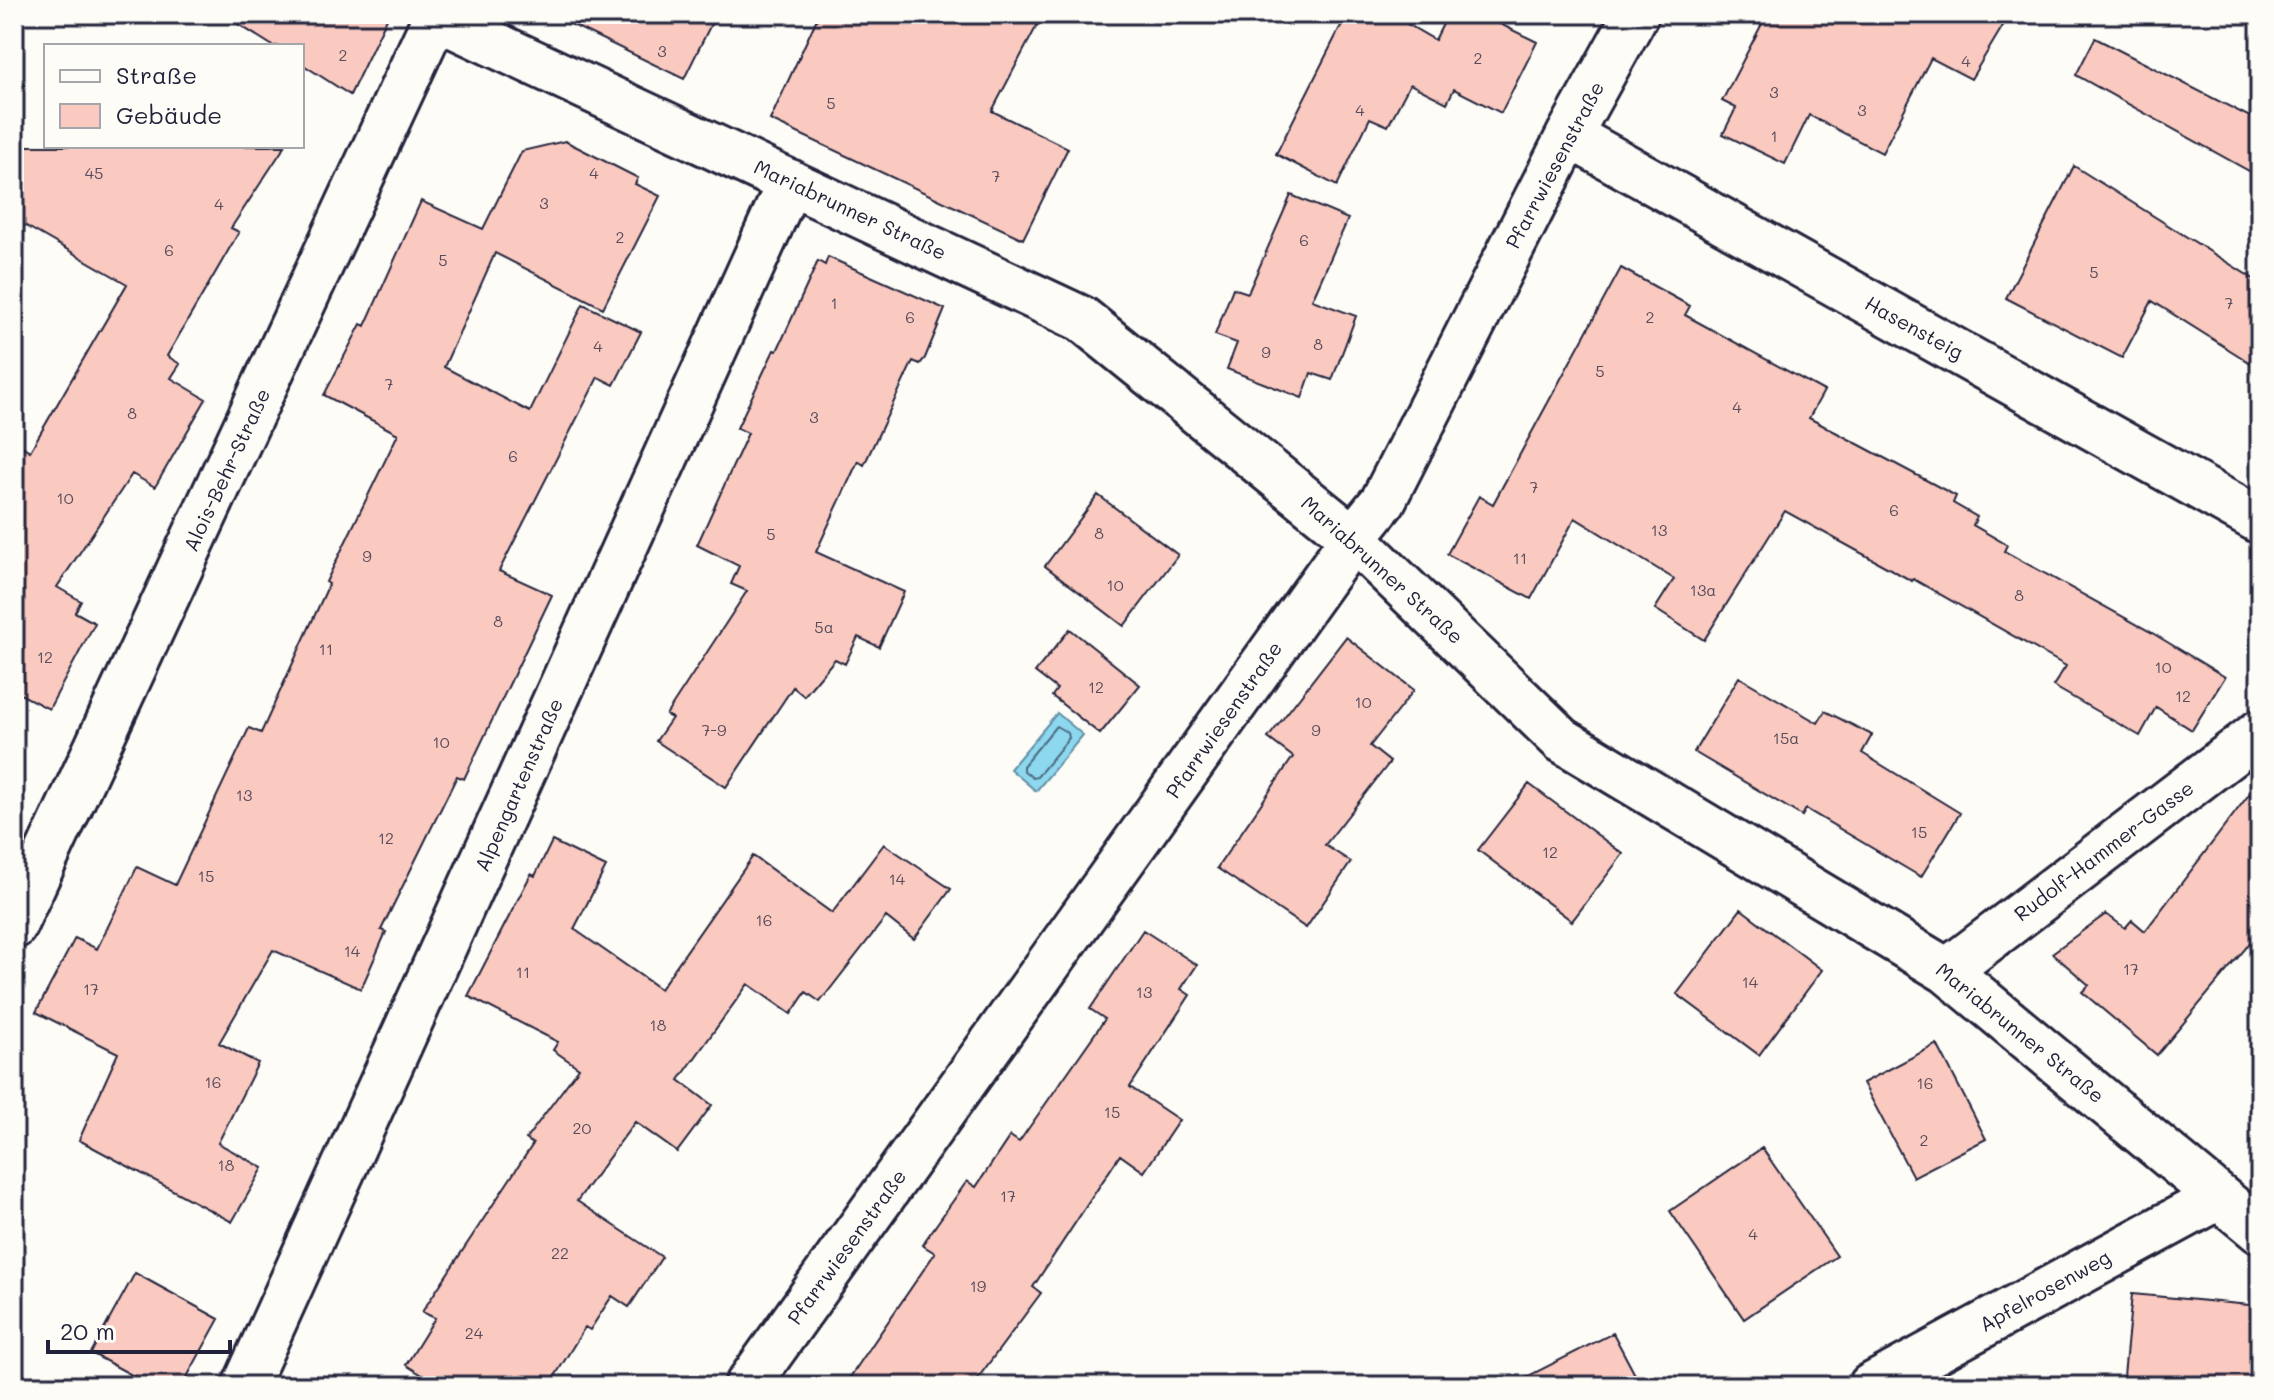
<svg xmlns="http://www.w3.org/2000/svg" width="2274" height="1400" font-family="Mali,sans-serif">
<style>
.water{fill:#8dd8ee;stroke:#628fa6;stroke-width:2}
.lines{fill:none;stroke-linecap:round;stroke-linejoin:round}
.shore{stroke:#4d6b83;stroke-width:2}
.building{fill:#facac1;stroke:#22223b;stroke-width:2}
.minor-casing{stroke:#22223b;stroke-width:50}
.minor{stroke:#fdfcf7;stroke-width:44}
.labels{text-anchor:middle;stroke-width:7;stroke-linejoin:round;paint-order:stroke}
.number-label{font-size:16px;fill:#584c5c}
.street-label{font-size:20px;fill:#22223b;stroke:#fdfcf7}
</style>
<rect width="100%" height="100%" fill="#fdfcf7"/>
<filter id="ink" filterUnits="userSpaceOnUse"><feTurbulence type="fractalNoise" baseFrequency=".0125" numOctaves="2"/><feDisplacementMap in="SourceGraphic" scale="16" xChannelSelector="R" yChannelSelector="G"/><feConvolveMatrix kernelMatrix="1 2 1 2 8 2 1 2 1" color-interpolation-filters="sRGB"/></filter>
<g filter="url(#ink)">
<!-- water -->
<path class="water" d="M1057 713 1083 735 1036 791 1010 769Z"/>
<g class="lines">
<!-- shore -->
<path class="shore" d="M1056 726 1068 733 1069 738 1037 777 1033 778 1023 770V766Z"/>
</g>
<!-- building -->
<path class="building" d="M222 14H389L350 95 302 64V46H273Z
M550 14H716L684 79Z
M819 14H1043L992 111 1068 148 1023 239 770 120Z
M1347 14H1390L1435 40 1448 14H1480L1537 42 1501 113 1454 89 1447 103 1410 84 1388 126 1370 118 1337 186 1276 154Z
M1767 14H2010L1971 79 1931 58 1882 153 1809 115 1785 164 1723 134 1736 108 1722 101Z
M2095 38 2260 122V177L2076 75Z
M565 141 638 178 635 184 660 196 603 308 495 253 444 367 530 412 583 304 641 332 614 385 598 377 499 571 552 595 464 779 457 776 381 930 386 932 361 989 273 950 219 1043 258 1063 218 1143 263 1168 232 1222 79 1140 118 1053 36 1012 75 938 97 949 137 867 175 885 249 728 261 733 329 584 326 582 398 434 324 395 361 324 365 326 421 201 483 229 522 151Z
M14 146H285L231 228 239 232 167 356 180 364 171 378 206 399 155 487 132 474 57 587 81 601 75 612 95 623 49 709 14 691V441L30 451 127 284 14 219Z
M2074 166 2260 283V369L2152 301 2122 358 2006 298Z
M1291 195 1348 219 1312 300 1356 316 1332 380 1311 373 1302 398 1227 369 1237 343 1215 335 1233 288 1248 293Z
M828 257 945 309 925 358 920 364 913 361 864 465 858 461 816 552 904 592 879 647 858 637 845 664 835 659 804 696 793 687 726 787 656 741 672 718 666 715 747 591 731 584 739 566 697 545 748 433 737 428 774 350 777 351 818 261 825 265Z
M1621 268 1690 306 1685 315 1824 391 1809 418 1956 496 1953 503 1977 517 1973 525 2007 545 2004 551 2149 631 2225 677 2192 730 2156 707 2140 736 2053 686 2066 666 1913 579 1912 581 1785 511 1704 640 1655 609 1674 579 1575 518 1531 599 1447 554 1479 496 1493 504Z
M1098 495 1178 555 1124 626 1045 566Z
M1070 629 1140 685 1100 734 1052 696 1057 689 1035 672Z
M1346 637 1414 690 1370 746 1390 762 1325 845 1351 862 1306 928 1217 868 1293 757 1268 738Z
M1739 677 1818 723 1825 711 1872 735 1862 753 1960 813 1921 877 1806 809 1802 816 1694 752Z
M2260 780V931L2157 1055 2082 992 2089 985 2052 953 2106 914 2125 928 2132 920 2145 931Z
M1529 784 1623 854 1572 921 1478 850Z
M552 841 606 867 574 929 660 989 753 856 832 913 884 844 951 889 914 939 886 917 820 1002 806 992 791 1014 748 984 679 1080 712 1105 677 1152 635 1122 577 1201 662 1257 629 1307 612 1296 590 1330 585 1327 549 1386H440L406 1365 435 1318 422 1312 533 1144 526 1139 579 1068 553 1050 558 1042 468 996 531 874 535 876Z
M1741 909 1822 970 1759 1055 1677 994Z
M1143 930 1197 965 1181 989 1190 995 1130 1087 1179 1120 1144 1172 1120 1155 1033 1287 1041 1293 972 1386H844L935 1253 922 1245 967 1181 976 1187 1010 1136 1019 1142 1105 1019 1090 1009Z
M1937 1044 1986 1139 1913 1177 1863 1083Z
M1762 1148 1837 1256 1744 1319 1670 1211Z
M135 1273 219 1319 182 1386H152L91 1353Z
M2132 1294 2260 1306V1386H2123Z
M1613 1333 1641 1386H1509Z"/>
<g class="lines">
<defs>
<path id="minor" d="M438 18 1082 319 1353 538 1562 740 1947 971 2260 1231
M1569 135 2260 521
M14 926 437 14
M1947 971 2260 732
M245 1386 790 182
M747 1386 1353 538 1383 501 1569 135 1636 14
M1871 1386 2219 1197"/>
</defs>
<!-- minor casing -->
<use href="#minor" class="minor-casing"/>
<!-- minor -->
<use href="#minor" class="minor"/>
</g>
</g>
<g class="labels">
<!-- number labels -->
<g class="number-label">
<text x="662" y="57">3</text>
<text x="343" y="61">2</text>
<text x="1478" y="64">2</text>
<text x="1966" y="67">4</text>
<text x="1774" y="98">3</text>
<text x="831" y="109">5</text>
<text x="1360" y="116">4</text>
<text x="1862" y="116">3</text>
<text x="1774" y="142">1</text>
<text x="94" y="179">45</text>
<text x="594" y="179">4</text>
<text x="996" y="182">7</text>
<text x="544" y="209">3</text>
<text x="219" y="210">4</text>
<text x="620" y="243">2</text>
<text x="1304" y="246">6</text>
<text x="169" y="256">6</text>
<text x="443" y="266">5</text>
<text x="2094" y="278">5</text>
<text x="834" y="309">1</text>
<text x="2229" y="309">7</text>
<text x="910" y="323">6</text>
<text x="1650" y="323">2</text>
<text x="1318" y="350">8</text>
<text x="598" y="352">4</text>
<text x="1266" y="358">9</text>
<text x="1600" y="377">5</text>
<text x="389" y="390">7</text>
<text x="1737" y="413">4</text>
<text x="132" y="419">8</text>
<text x="814" y="423">3</text>
<text x="513" y="462">6</text>
<text x="1534" y="493">7</text>
<text x="65" y="504">10</text>
<text x="1894" y="516">6</text>
<text x="1659" y="536">13</text>
<text x="1099" y="539">8</text>
<text x="771" y="540">5</text>
<text x="367" y="562">9</text>
<text x="1520" y="564">11</text>
<text x="1115" y="591">10</text>
<text x="1703" y="596">13a</text>
<text x="2019" y="601">8</text>
<text x="498" y="627">8</text>
<text x="824" y="633">5a</text>
<text x="326" y="655">11</text>
<text x="45" y="663">12</text>
<text x="2163" y="673">10</text>
<text x="1096" y="693">12</text>
<text x="2183" y="702">12</text>
<text x="1363" y="708">10</text>
<text x="714" y="736">7-9</text>
<text x="1316" y="736">9</text>
<text x="1786" y="744">15a</text>
<text x="441" y="748">10</text>
<text x="244" y="801">13</text>
<text x="1919" y="838">15</text>
<text x="386" y="844">12</text>
<text x="1550" y="858">12</text>
<text x="206" y="882">15</text>
<text x="897" y="885">14</text>
<text x="764" y="926">16</text>
<text x="352" y="957">14</text>
<text x="2131" y="975">17</text>
<text x="523" y="978">11</text>
<text x="1750" y="988">14</text>
<text x="91" y="995">17</text>
<text x="1144" y="998">13</text>
<text x="658" y="1031">18</text>
<text x="213" y="1088">16</text>
<text x="1925" y="1089">16</text>
<text x="1112" y="1118">15</text>
<text x="582" y="1134">20</text>
<text x="1924" y="1146">2</text>
<text x="226" y="1171">18</text>
<text x="1008" y="1202">17</text>
<text x="1753" y="1240">4</text>
<text x="560" y="1259">22</text>
<text x="978" y="1292">19</text>
<text x="474" y="1339">24</text>
</g>
<!-- street labels -->
<g class="street-label">
<text transform="translate(1555 165) rotate(-62)" y="7">Pfarrwiesenstraße</text>
<text transform="translate(850 210) rotate(25)" y="7">Mariabrunner Straße</text>
<text transform="translate(1914 328) rotate(29)" y="7">Hasensteig</text>
<text transform="translate(227 470) rotate(-65)" y="7">Alois-Behr-Straße</text>
<text transform="translate(1382 570) rotate(42)" y="7">Mariabrunner Straße</text>
<text transform="translate(1224 720) rotate(-55)" y="7">Pfarrwiesenstraße</text>
<text transform="translate(519 785) rotate(-66)" y="7">Alpengartenstraße</text>
<text transform="translate(2104 851) rotate(-37)" y="7">Rudolf-Hammer-Gasse</text>
<text transform="translate(2020 1033) rotate(39)" y="7">Mariabrunner Straße</text>
<text transform="translate(847 1247) rotate(-54)" y="7">Pfarrwiesenstraße</text>
<text transform="translate(2045 1291) rotate(-29)" y="7">Apfelrosenweg</text>
</g>
</g>
<!-- margin -->
<rect width="2274" height="1400" fill="none" stroke="#fdfcf7" stroke-width="48"/>
<rect x="24" y="24" width="2226" height="1352" fill="none" stroke="#22223b" stroke-width="3" filter="url(#ink)"/>
<!-- legend -->
<rect x="44" y="44" width="260" height="104" fill="#fdfcf7" stroke="#a5a5ac" stroke-width="2"/>
<rect x="60" y="70" width="40" height="12" fill="#fdfcf7" stroke="#a5a5ac" stroke-width="2"/>
<text x="116" y="84" font-size="24" fill="#22223b">Straße</text>
<rect x="60" y="104" width="40" height="24" fill="#facac1" stroke="#a5a5ac" stroke-width="2"/>
<text x="116" y="124" font-size="24" fill="#22223b">Gebäude</text>
<!-- scale -->
<path d="M48 1340v12h182v-12" fill="none" stroke="#22223b" stroke-width="4"/>
<text x="60" y="1340" font-size="24" fill="#22223b" stroke="#fdfcf7" stroke-width="6" paint-order="stroke">20 m</text>
</svg>
